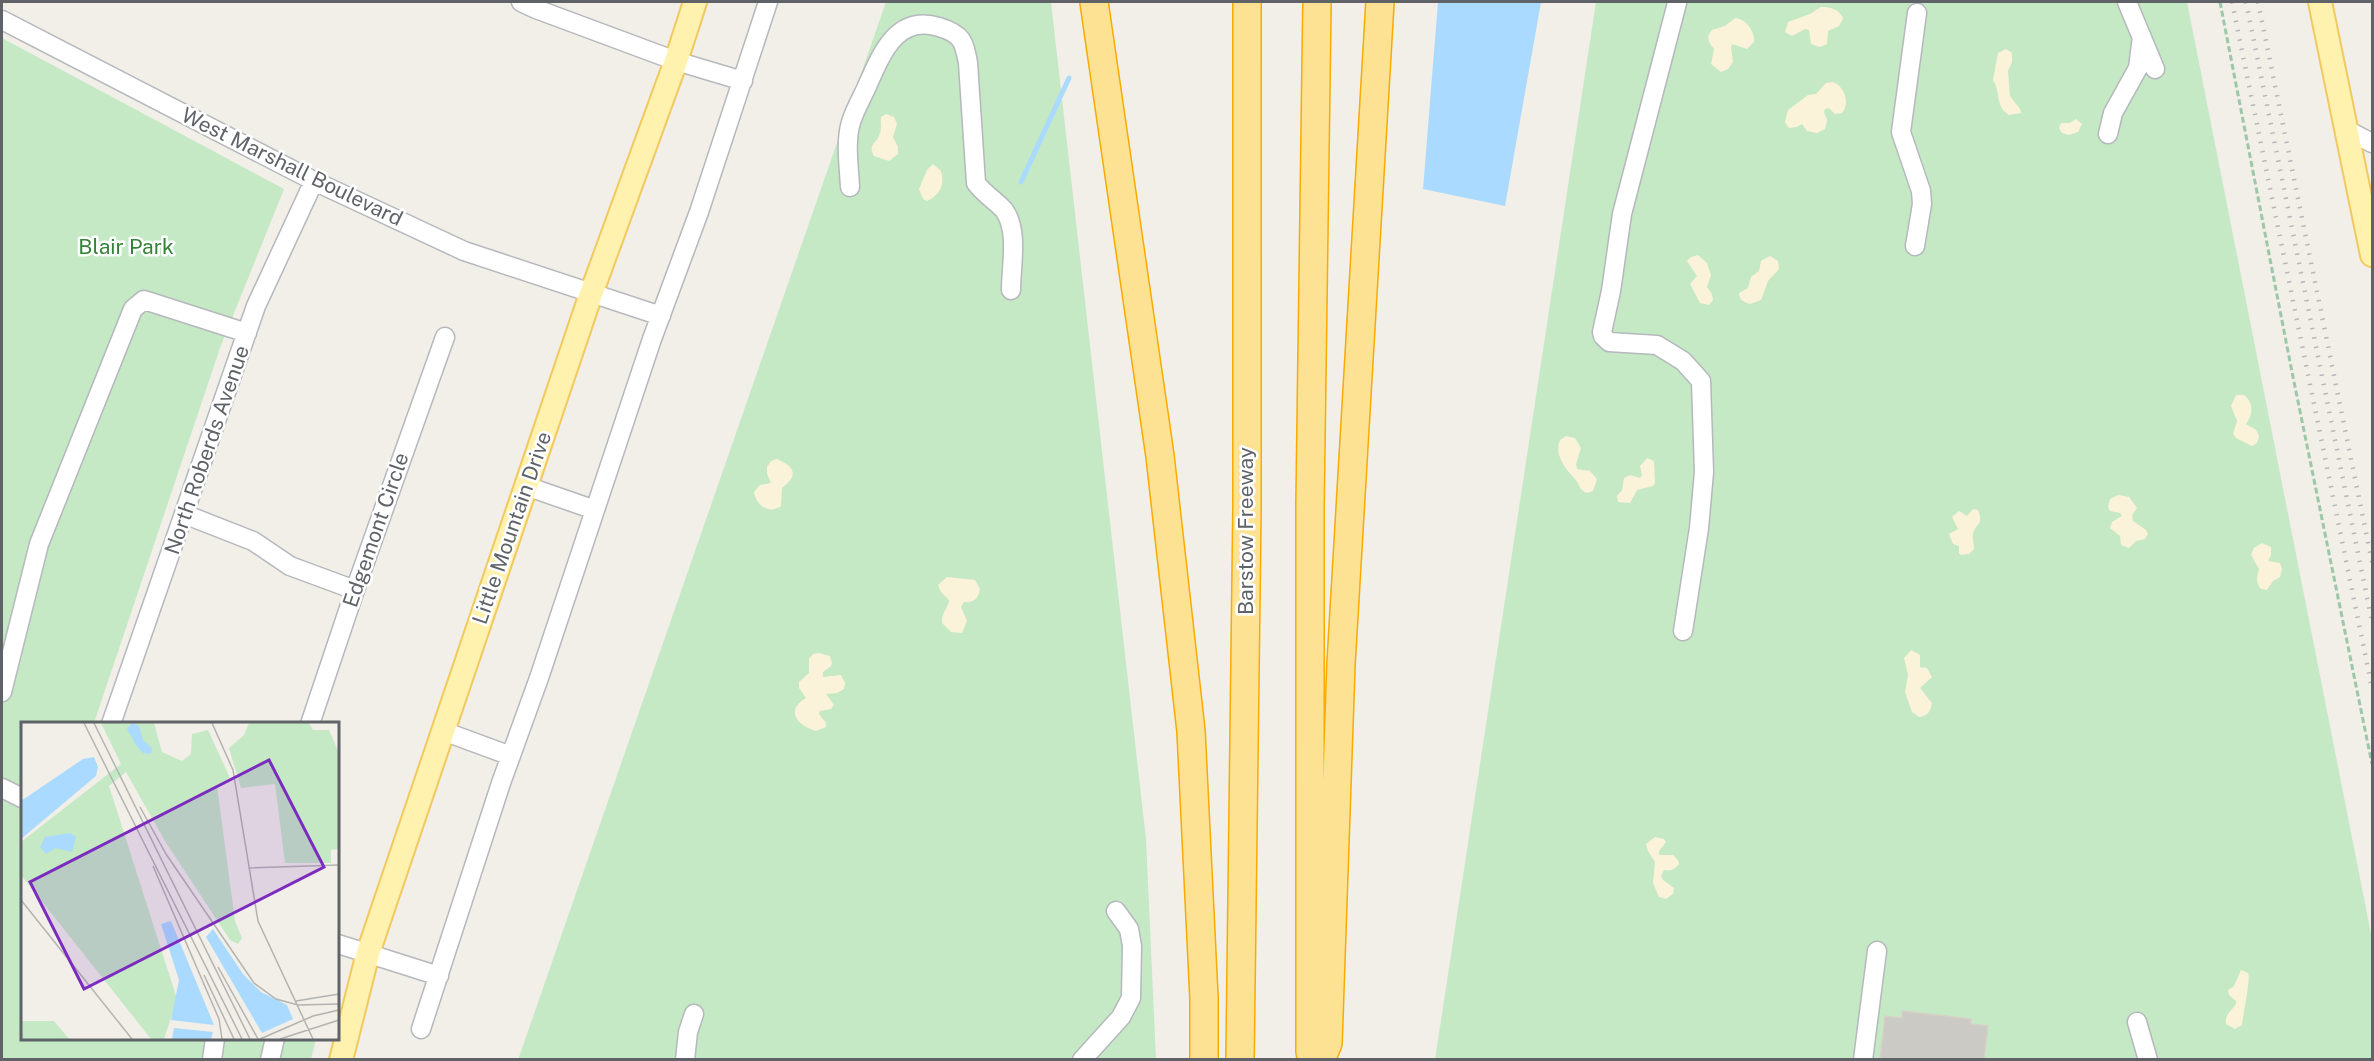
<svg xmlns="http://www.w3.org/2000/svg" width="2374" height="1061" font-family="'Public Sans',sans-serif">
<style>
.green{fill:#c5e8c5}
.sand{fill:#fbf3d9}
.water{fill:#aadaff}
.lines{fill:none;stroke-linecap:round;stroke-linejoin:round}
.stream{stroke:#aadaff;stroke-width:5}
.building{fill:#cccac5;stroke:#d6d1c6;stroke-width:1.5}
.minor-casing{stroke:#b5b8bc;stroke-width:21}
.major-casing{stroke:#f2c960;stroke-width:26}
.highway-casing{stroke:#f9ab00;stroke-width:30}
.path{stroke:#9cc7a9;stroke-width:3;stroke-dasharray:6 3;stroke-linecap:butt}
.minor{stroke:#fff;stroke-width:18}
.major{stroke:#fff2af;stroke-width:22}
.highway{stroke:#fde293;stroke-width:27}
.rail{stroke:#b6b7b8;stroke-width:4.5;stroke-dasharray:1.5 8;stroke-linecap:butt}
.labels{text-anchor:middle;stroke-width:5;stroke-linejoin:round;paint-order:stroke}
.street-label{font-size:21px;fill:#5f6368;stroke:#fff}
.park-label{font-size:21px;fill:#348238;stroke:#fff}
.inset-road{fill:none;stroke:#b3b3b1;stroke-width:1.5}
.view{fill:#7b2cbf;fill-opacity:0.15;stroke:#7b2cbf;stroke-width:3}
.inset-edge{fill:none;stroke:#5f6368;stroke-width:3}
</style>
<rect width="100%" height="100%" fill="#f1efe8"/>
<!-- green -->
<path class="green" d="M886 2H1051L1146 839 1156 1059 518 1060Z
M1596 2H2187L2372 939V1059L1435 1060Z
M2 38 284 189 220 348 94 723 22 724V1038L316 1039 311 1059H2Z"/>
<!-- sand -->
<path class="sand" d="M1821 7C1830 7 1840 9 1843 19L1839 26 1828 31 1827 44 1820 47 1811 44 1809 30 1805 29 1792 36 1785 32 1788 22 1810 14Z
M1735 18C1746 19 1755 31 1754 42L1747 49 1732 44 1731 48 1733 62 1728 69 1721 72 1711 64 1714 49 1709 42 1708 36 1712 30 1725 26Z
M2006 49 2011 52 2012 55V62L2008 71 2010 96 2020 109 2021 113 2009 115C1995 106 2001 93 1993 80L1998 53Z
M1833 82C1845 87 1850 103 1842 113L1835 114 1829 108 1825 109 1824 112 1827 120 1825 129 1817 133 1807 131 1802 124 1797 127 1789 128 1785 122 1788 110 1808 95 1816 94 1826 83Z
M886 114 894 117 897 124 893 137 898 147V154L889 161 874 156C867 144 877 144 880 133 882 128 880 122 881 117Z
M2076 119 2082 124 2078 132 2069 135 2062 133 2059 128 2061 123H2070Z
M933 164 941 171C945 184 940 195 927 201L923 199 919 189 927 170Z
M1698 255 1707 263 1711 275 1707 287 1712 294 1713 300 1709 305 1700 303 1690 284 1697 276 1687 261 1691 257Z
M1770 256 1778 261 1779 269 1768 281 1761 300 1750 304C1744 302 1739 300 1739 293L1748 288 1751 277 1759 271 1761 261Z
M2236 395H2244C2254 403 2253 414 2246 424L2256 430 2259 436 2257 443 2252 446 2236 438 2233 434 2237 421 2231 406Z
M1566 436 1575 438 1581 448 1576 464 1577 469 1590 471 1597 479 1593 491 1587 493C1579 490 1580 485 1575 479 1565 468 1554 455 1560 440Z
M1647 458 1654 461 1655 483 1653 486 1637 490 1630 503 1618 502 1617 496 1622 490 1624 478 1630 475 1640 478 1642 475 1640 466Z
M777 459C795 467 799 475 782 488L781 506C769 515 756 505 754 492L760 485 771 483 767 474V467L771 461Z
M2118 495 2129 497 2137 508 2132 515 2133 521 2146 530 2148 534 2145 539 2136 541 2129 548 2121 545 2120 536 2110 528 2112 522 2122 516 2120 513 2110 511 2108 507 2110 499Z
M1973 509 1978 510C1984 525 1977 522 1973 533 1972 538 1974 544 1974 549L1969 554 1961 555 1959 553V546L1953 544 1949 534 1958 529 1952 517 1959 511 1967 516Z
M2262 543 2271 547V555L2268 561 2280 563 2282 569 2280 577 2273 581 2267 590 2261 589C2255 582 2257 576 2259 569L2251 555 2254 548Z
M947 577 975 580 980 589C978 599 974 603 964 602L961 607 967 621 962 633 951 632 942 623C941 613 948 609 949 600L941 592 938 585Z
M1911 650 1920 655V667L1927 668 1932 677 1920 688 1932 703C1931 712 1927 716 1919 717L1912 712 1905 692 1908 675 1904 658Z
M819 653 830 656 832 663 831 666 823 672V677L841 675 845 683 844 689 837 693 826 694 834 705 831 709 820 711 819 714 826 723V727L816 731C797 726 785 710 806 698L799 688V682L809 673V659L813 654Z
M1655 837 1664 839 1666 842 1659 851V855H1673L1678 860 1679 864C1674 870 1671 871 1664 870L1661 876 1663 880 1674 888 1673 894 1666 899 1659 897 1653 883 1655 862 1648 851 1646 844Z
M2241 970 2248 973C2251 980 2243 1013 2242 1025L2235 1029 2226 1024C2225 1013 2231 1012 2236 1004V1001L2229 995 2228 990 2234 986Z"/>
<!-- water -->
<path class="water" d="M1438 2H1541L1505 206 1423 189Z"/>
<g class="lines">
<!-- stream -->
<path class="stream" d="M1021 182 1069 78"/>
</g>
<!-- building -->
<path class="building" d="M1902 1011 1971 1019V1024L1988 1026 1984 1059H1880L1885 1016 1902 1018Z"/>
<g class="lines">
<defs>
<path id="minor" d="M521 2 536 9 676 61 743 81
M2127 2 2155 69
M1677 3 1622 214 1611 291 1602 332 1603 336 1609 342 1657 345 1683 361 1701 381 1704 472 1699 528 1683 631
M2 20 314 181 464 251 661 316
M2347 130 2372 143
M2108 134 2113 113 2138 68 2142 37
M850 187C849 166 845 142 851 122 855 109 863 96 868 84 882 53 897 14 939 27 962 34 964 41 968 63L976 183C984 194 995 200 1004 210 1019 230 1011 266 1011 290
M1915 246 1922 204 1921 191 1901 132 1917 13
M526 486 595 510
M184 514 253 541 290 566 355 590
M2 692 39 544 133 309 144 300 247 333
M111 724 256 306 314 181
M310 724 355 590 445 337
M443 731 511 756
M2 788 22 798
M338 944 439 976
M2137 1022 2148 1060
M421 1029 501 783 539 678 652 339 699 212 768 2
M212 1060 215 1038
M270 1060 275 1038
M685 1060 688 1032 694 1014
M1082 1060 1121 1017 1131 998 1132 946 1129 929 1116 911
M1863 1060 1877 951"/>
<path id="major" d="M2320 2 2372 255
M341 1060 368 953 591 294 676 61 695 2"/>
<path id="highway" d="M1094 2 1160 456 1191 731 1204 998V1060
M1310 1052V506L1317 2
M1240 1060 1247 509V2
M1321 1060 1328 1043 1341 664 1380 2"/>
</defs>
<!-- minor casing -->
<use href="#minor" class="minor-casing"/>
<!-- major casing -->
<use href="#major" class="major-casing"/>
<!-- highway casing -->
<use href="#highway" class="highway-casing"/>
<!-- path -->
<path class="path" d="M2220 2 2291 367 2372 764"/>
<!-- minor -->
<use href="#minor" class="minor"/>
<!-- major -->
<use href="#major" class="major"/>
<!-- highway -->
<use href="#highway" class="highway"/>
<!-- rail -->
<path class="rail" d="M2232 2 2372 688
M2246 2 2372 622
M2258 2 2372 562"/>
</g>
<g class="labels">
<!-- street labels -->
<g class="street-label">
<text transform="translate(292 167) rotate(26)" y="7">West Marshall Boulevard</text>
<text transform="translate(207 450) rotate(-71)" y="7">North Roberds Avenue</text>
<text transform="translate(512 528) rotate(-71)" y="7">Little Mountain Drive</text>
<text transform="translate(376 530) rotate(-71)" y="7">Edgemont Circle</text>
<text transform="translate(1246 531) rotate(-90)" y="7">Barstow Freeway</text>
</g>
<!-- park labels -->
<g class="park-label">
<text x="126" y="254">Blair Park</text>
</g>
</g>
<!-- overview -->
<g transform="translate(21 722)">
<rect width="318" height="318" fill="#f1efe8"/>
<path d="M80 1H133L141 30 161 39 170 32 171 12 187 8 209 56 196 64 214 199 221 216 217 222 209 218 144 119 105 50 88 64 156 277 143 317H130L0 153V120L100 42ZM228 1H288L292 8H308L318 31V127L310 128V141H264L254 62 220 66 208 26 223 13ZM0 299H33L48 317H0Z" fill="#c5e8c5"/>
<path d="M111 1 118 4 122 18 131 26 130 32 122 31 115 23 106 7ZM73 35 77 45 75 54 0 117V79L62 37ZM49 111 55 115 51 130 35 126 25 132 19 125 24 115ZM150 199 193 303 150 298 158 258 140 202ZM192 207 222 252 240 270 266 283 272 297 241 311 185 215ZM153 306 192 310 190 317H151Z" fill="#aadaff"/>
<path class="inset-road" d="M63 1 221 317M73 1 229 317M191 1 212 48 237 199 292 317M119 85 145 132 233 261 255 277 277 283 318 282M132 144 198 297 201 317M228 146 318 143M0 178 111 317M197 245 237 317M183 253 213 317M275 279 318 272M239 317 292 294 318 288M259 317 318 298"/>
<path class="view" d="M248 38 303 145 63 267 9 160Z"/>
<rect width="318" height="318" class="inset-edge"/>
</g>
<!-- border -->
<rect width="2374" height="1061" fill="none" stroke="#5f6368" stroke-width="6"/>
</svg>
